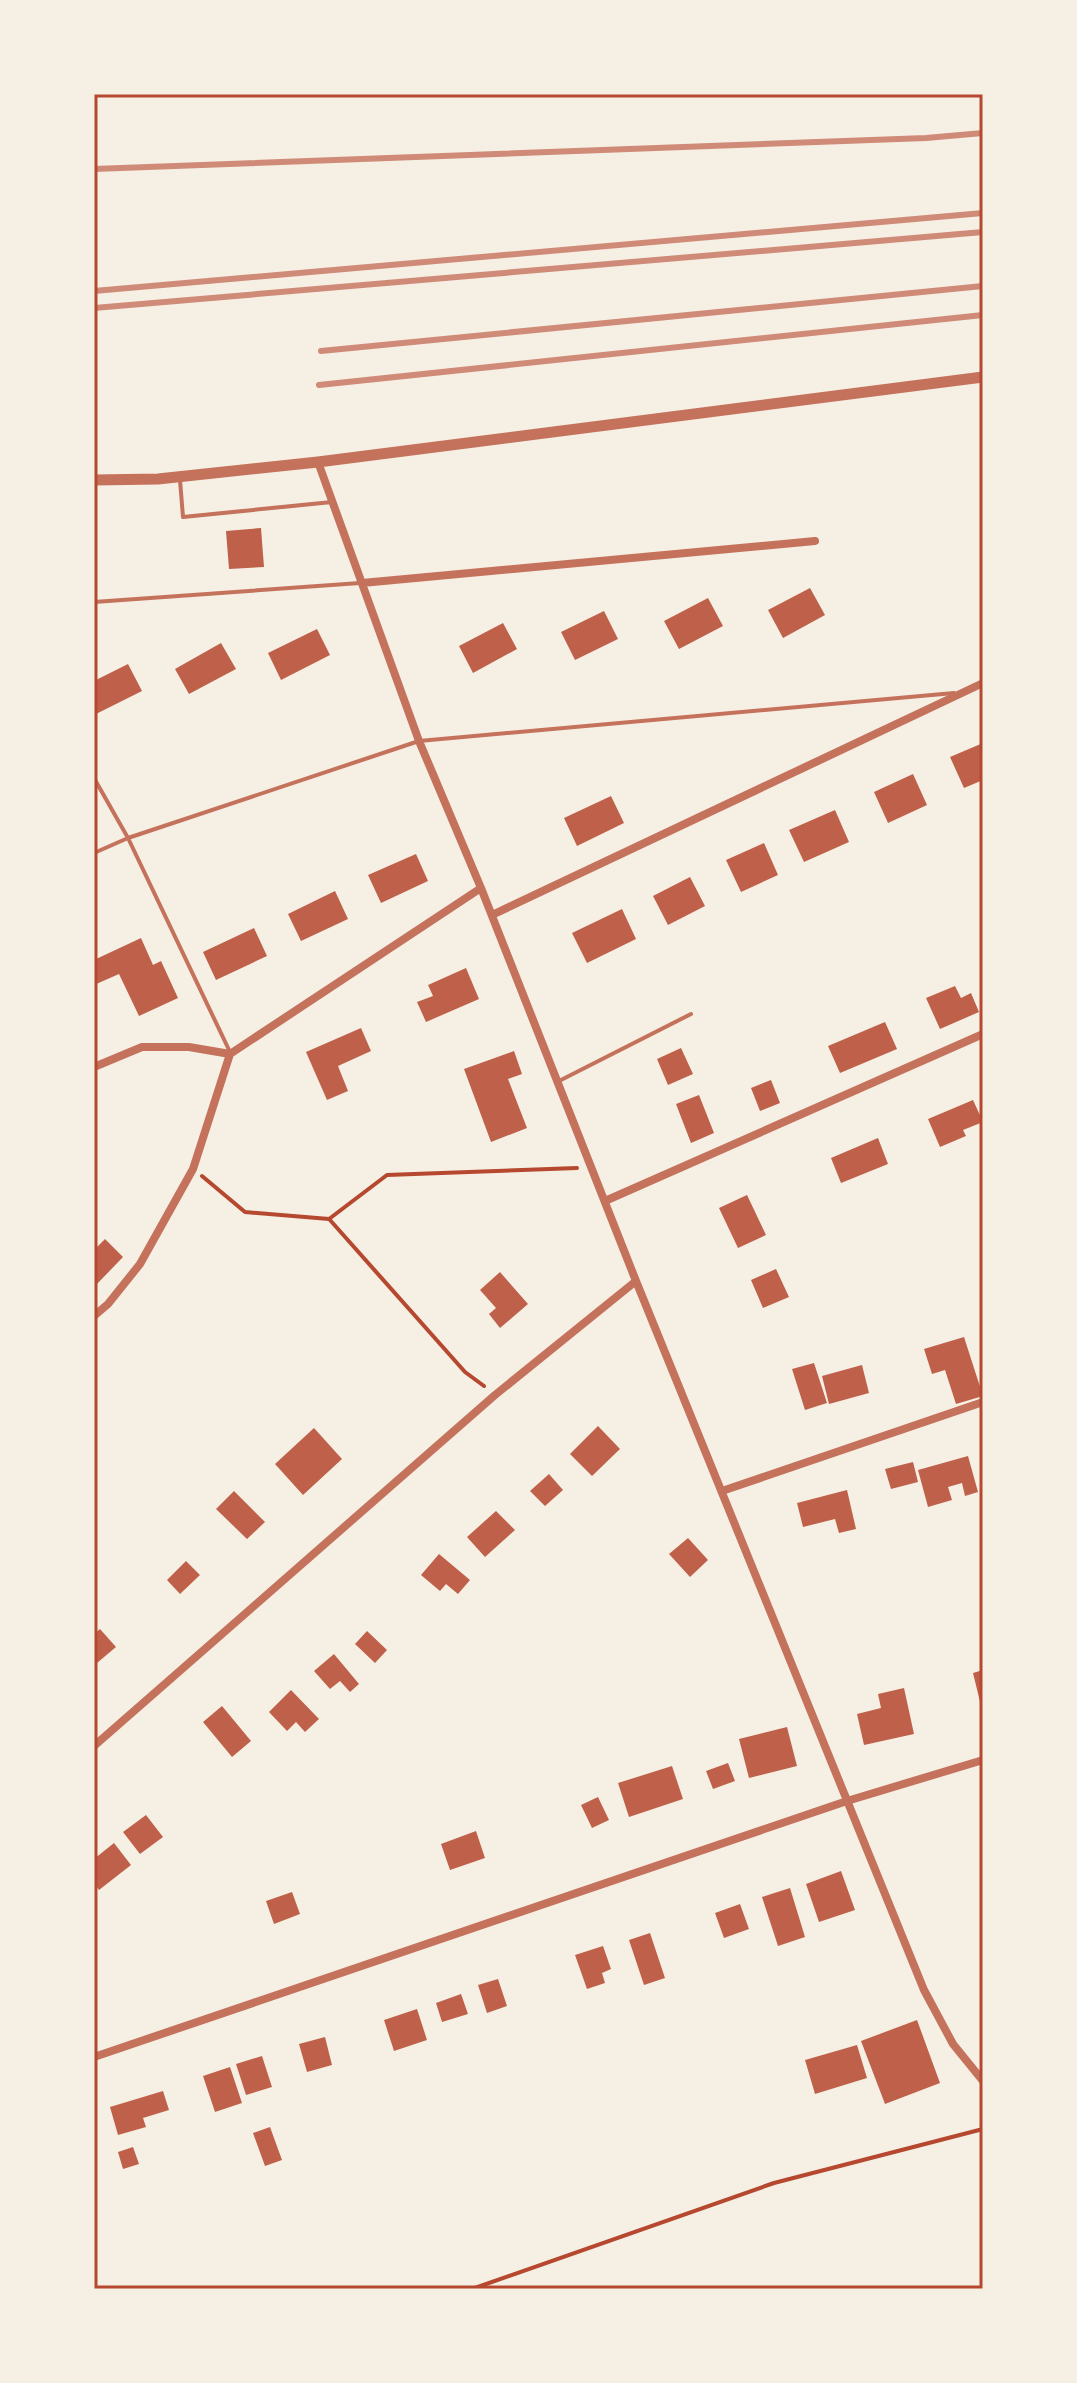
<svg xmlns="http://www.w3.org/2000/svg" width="1077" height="2383" font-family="'Nunito Sans',sans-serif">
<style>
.building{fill:#bf614a}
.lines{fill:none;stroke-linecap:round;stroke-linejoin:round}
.path{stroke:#b5482f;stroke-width:4}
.service{stroke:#c5725c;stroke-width:4}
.minor{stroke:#c5725c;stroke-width:8}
.tertiary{stroke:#c5725c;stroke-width:11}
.rail{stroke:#cf8b77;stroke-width:6}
.neatline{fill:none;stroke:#b5482f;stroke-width:3}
</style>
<rect width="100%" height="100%" fill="#f6efe4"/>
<!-- building -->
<path class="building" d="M261 528 264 567 229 569 226 531Z
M810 588 825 615 783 638 768 610Z
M708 598 723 626 679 649 664 621Z
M604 611 618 639 575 660 561 632Z
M503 623 517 649 473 673 459 646Z
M317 629 330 655 281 680 268 653Z
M221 643 236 669 189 694 175 669Z
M128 664 142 691 94 715V681Z
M983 743V780L964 788 950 757Z
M913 774 927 805 888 823 874 792Z
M611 796 624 823 577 846 564 818Z
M835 810 849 842 804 862 789 830Z
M764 843 778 875 741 892 726 860Z
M416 854 428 881 381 903 368 875Z
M690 877 705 906 668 925 653 896Z
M335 891 348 919 301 941 288 914Z
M622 909 636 939 587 963 572 933Z
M254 928 267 956 216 980 203 952Z
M141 938 153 965 161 961 178 998 139 1016 119 974 94 985V960Z
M466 968 479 999 426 1022 417 1002 433 996 428 985Z
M955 986 961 998 971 993 979 1012 940 1029 926 998Z
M885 1022 897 1049 840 1073 828 1046Z
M361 1028 371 1051 338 1066 348 1091 327 1100 306 1052Z
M681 1048 693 1074 668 1085 657 1059Z
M514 1051 522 1074 508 1079 527 1128 491 1142 464 1069Z
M771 1080 780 1103 760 1111 751 1088Z
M699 1095 714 1133 691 1143 676 1104Z
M973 1100 983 1122 963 1130 966 1136 940 1147 928 1119Z
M878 1138 888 1164 841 1183 831 1158Z
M747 1195 766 1235 738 1248 719 1208Z
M105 1239 123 1257 96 1285 94 1283V1250Z
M776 1269 789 1297 763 1308 751 1280Z
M500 1272 528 1304 500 1328 489 1314 496 1308 480 1290Z
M964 1337 983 1396 956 1404 945 1370 932 1374 924 1349Z
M814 1363 827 1403 805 1410 792 1369Z
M862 1365 869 1393 829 1404 822 1376Z
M598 1426 620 1449 592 1476 570 1454Z
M314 1428 342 1459 303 1495 275 1464Z
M968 1456 978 1492 965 1496 962 1483 948 1487 952 1500 928 1507 918 1470Z
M913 1462 918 1482 891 1489 885 1469Z
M549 1474 563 1490 545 1506 530 1491Z
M847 1490 856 1529 839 1533 835 1519 803 1527 797 1503Z
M234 1491 265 1522 247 1539 216 1509Z
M496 1511 515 1530 485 1557 467 1537Z
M688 1538 708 1560 690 1577 669 1554Z
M439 1554 470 1580 458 1594 446 1584 440 1591 421 1575Z
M186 1561 200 1575 180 1594 167 1580Z
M100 1629 116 1647 97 1663 94 1660V1634Z
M367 1631 387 1650 375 1663 355 1644Z
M334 1654 359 1684 350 1692 340 1681 330 1689 314 1671Z
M983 1670V1710H982L973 1673Z
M904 1688 914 1734 864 1745 857 1714 881 1708 878 1694Z
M291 1690 319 1719 305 1732 296 1722 287 1731 269 1712Z
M222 1706 251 1741 232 1757 203 1722Z
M787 1727 797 1766 749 1778 739 1739Z
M728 1763 735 1781 713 1789 706 1771Z
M672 1766 683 1799 629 1817 618 1783Z
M598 1797 609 1820 592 1828 581 1805Z
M146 1815 163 1837 140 1854 123 1832Z
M476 1831 485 1858 450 1870 441 1844Z
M114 1843 131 1865 99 1890 94 1883V1859Z
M841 1871 855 1910 819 1922 806 1884Z
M790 1888 805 1937 778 1946 762 1897Z
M292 1892 300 1914 274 1924 266 1901Z
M740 1904 749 1929 724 1938 715 1913Z
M650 1933 665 1978 644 1985 629 1940Z
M603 1946 611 1969 602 1973 605 1983 587 1989 575 1955Z
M498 1979 507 2006 487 2013 478 1985Z
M461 1994 468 2014 442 2022 436 2003Z
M417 2009 427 2040 394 2051 384 2020Z
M917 2020 940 2083 885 2104 861 2041Z
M325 2037 332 2065 307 2072 299 2044Z
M857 2045 867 2078 815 2094 805 2060Z
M262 2056 272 2087 246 2095 236 2064Z
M230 2067 242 2103 215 2112 203 2076Z
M163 2091 169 2110 143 2118 146 2127 118 2135 110 2107Z
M270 2127 282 2160 265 2166 253 2133Z
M133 2147 139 2164 123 2169 118 2152Z"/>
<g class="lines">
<!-- path -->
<path class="path" d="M202 1176 245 1212 329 1219 387 1175 577 1168
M330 1220 465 1372 484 1386
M472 2289 774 2183 983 2129"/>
<!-- service -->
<path class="service" d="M180 480 183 517 332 502
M94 602 360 583
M94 778 128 838 230 1052
M94 853 128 838 419 741 954 693
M559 1081 691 1014"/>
<!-- minor -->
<path class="minor" d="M318 462 419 741 481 888 636 1281 924 1990 953 2044 983 2081
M362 583 815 541
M492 915 983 683
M94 1067 142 1047H189L230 1054 481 888
M605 1201 983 1034
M94 1316 108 1304 140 1264 193 1169 230 1054
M722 1491 983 1402
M94 1746 495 1395 636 1281
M94 2057 847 1801 983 1760"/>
<!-- tertiary -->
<path class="tertiary" d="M94 480 158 479 318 462 983 377"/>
<!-- rail -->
<path class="rail" d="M94 169 926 138 983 133
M94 291 983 213
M94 308 983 232
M321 351 983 286
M319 385 983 315"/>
</g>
<!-- border -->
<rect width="1077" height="2383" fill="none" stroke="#f6efe4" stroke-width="192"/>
<rect x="96" y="96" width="885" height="2191" class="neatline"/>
</svg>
